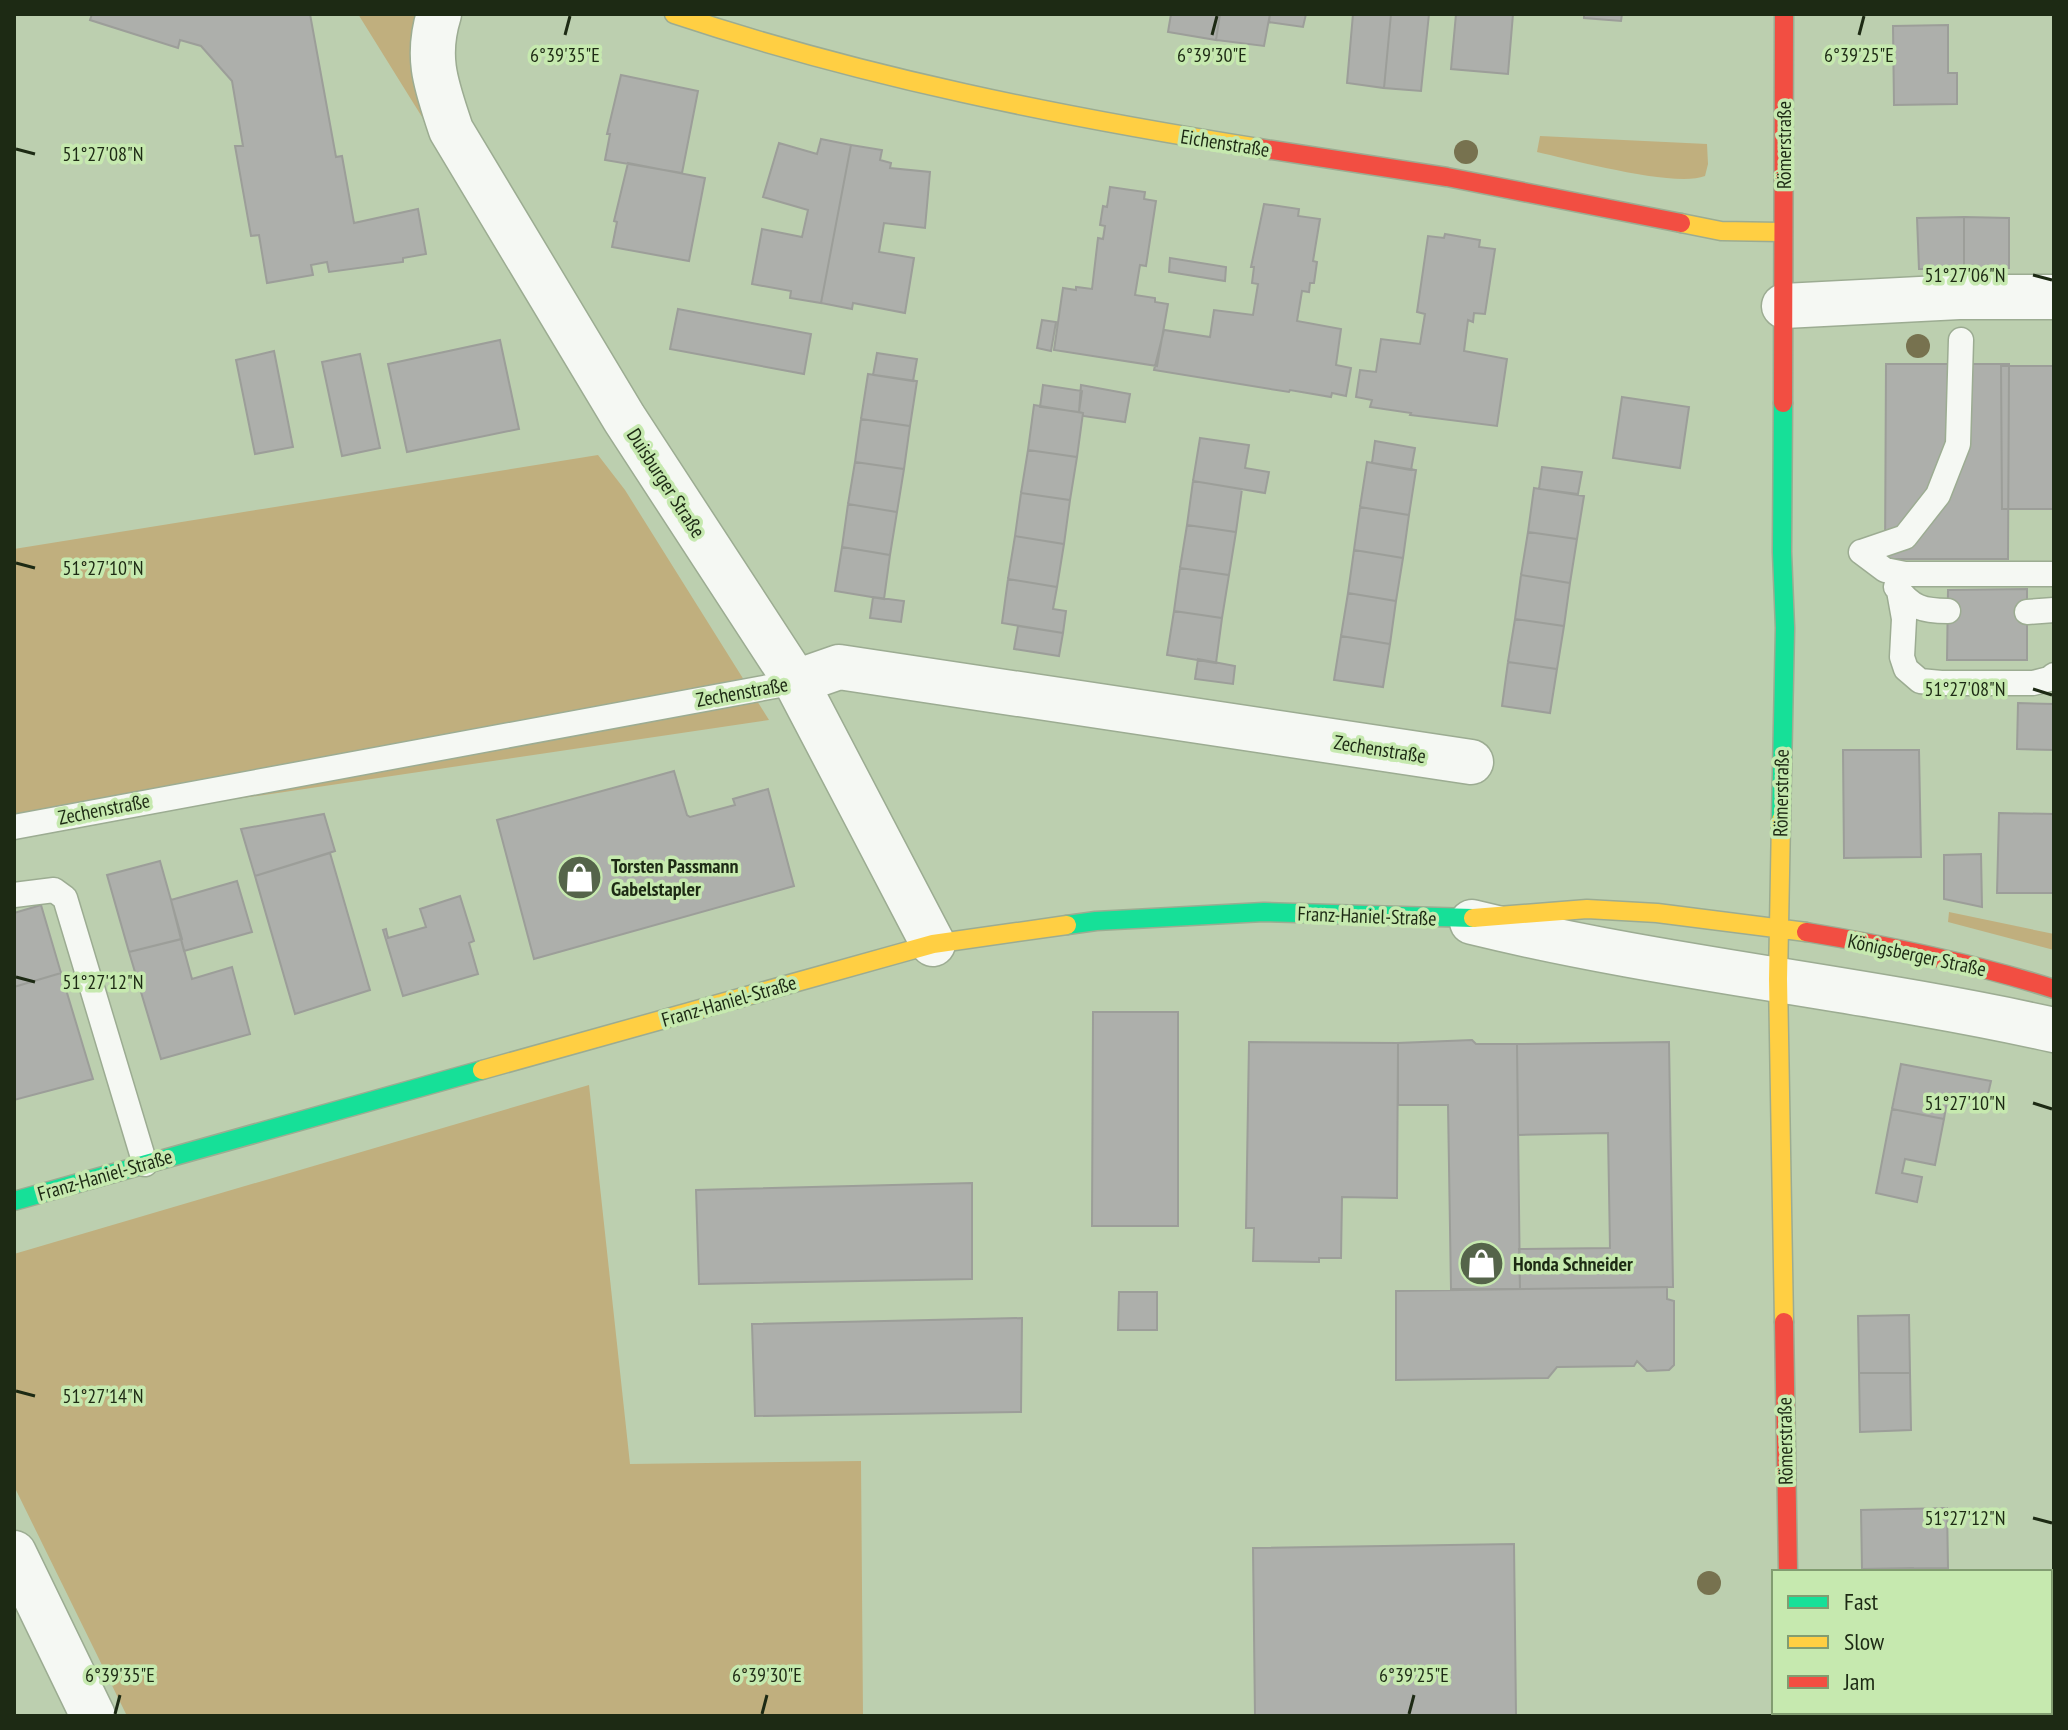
<svg xmlns="http://www.w3.org/2000/svg" width="2068" height="1730" font-family="'PT Sans Narrow',sans-serif">
<style>
.green{fill:#c0af7e}
.building{fill:#adafab;stroke:#9c9e99;stroke-width:2}
.lines{fill:none;stroke-linecap:round;stroke-linejoin:round}
.lane-casing{stroke:#9cac92;stroke-width:27}
.street-casing{stroke:#9cac92;stroke-width:47}
.fast-casing{stroke:#9cac92;stroke-width:21}
.slow-casing{stroke:#9cac92;stroke-width:21}
.jam-casing{stroke:#9cac92;stroke-width:21}
.lane{stroke:#f5f8f3;stroke-width:24}
.street{stroke:#f5f8f3;stroke-width:44}
.fast{stroke:#16e098;stroke-width:18}
.slow{stroke:#ffcf43;stroke-width:18}
.jam{stroke:#f24e42;stroke-width:18}
.tree{fill:#77724f}
.ticks{fill:none;stroke:#1d2a14;stroke-width:3}
.labels{text-anchor:middle;stroke-width:7;stroke-linejoin:round;paint-order:stroke}
.street-label{font-size:20px;fill:#1d2a14;stroke:#c6e9af}
.poi-label{font-size:20px;font-weight:bold;fill:#1d2a14;stroke:#c6e9af;text-anchor:start}
.ticks-label{font-size:20px;text-anchor:middle;fill:#1d2a14;stroke:#c6e9af;stroke-width:7;stroke-linejoin:round;paint-order:stroke}
</style>
<rect width="100%" height="100%" fill="#bccfaf"/>
<!-- green -->
<path class="green" d="M358 14H419L432 133Z
M1540 136 1707 144 1708 164 1705 176C1675 188 1573 160 1537 152Z
M598 455 625 490 769 720 14 832V549Z
M1949 912 2054 934V950L1948 922Z
M589 1085 630 1464 861 1461 863 1716H127L14 1486V1254Z"/>
<!-- building -->
<path class="building" d="M92 14H310L336 157 342 156 354 223 418 209 426 254 403 258V262L329 272 327 262 311 265 313 275 267 283 259 235 251 236 235 146H243L232 81 201 46 180 40 178 48 90 20Z
M1171 14H1220L1216 40 1168 32Z
M1220 14H1270L1264 46 1216 40Z
M1270 14H1306L1303 27 1269 22Z
M1353 14H1391L1384 88 1347 83Z
M1391 14H1429L1421 91 1384 88Z
M1456 14H1513L1508 74 1451 69Z
M1584 14H1622L1621 21 1584 18Z
M1948 25V73H1957V104L1894 105 1893 26Z
M621 75 698 91 682 173 605 160 610 134H607Z
M821 139 851 145 821 303 790 298 791 291 752 284 762 229 802 237 808 210 763 197 779 143 817 154Z
M851 145 882 150 880 160 891 163 890 168 930 172 925 228 884 223 879 252 914 258 905 313 853 303 852 309 821 303Z
M628 163 705 178 689 261 612 247 617 222 614 221Z
M1110 187 1145 192 1144 199 1156 201 1146 266 1140 265 1135 295 1155 298V302L1168 304 1157 366 1054 350 1063 288 1076 290V287L1092 289 1098 238 1103 239 1105 226 1100 225 1103 206 1107 207Z
M1264 204 1299 209 1298 216 1320 219 1313 261 1317 262 1314 283H1310L1309 292 1302 291 1297 321 1341 329 1336 365 1351 368 1346 396 1332 393 1331 397 1290 390 1289 392 1154 370 1164 330 1210 337 1214 310 1253 315 1258 284 1252 283 1254 267H1251Z
M1964 217 2009 218V268L1964 269Z
M1964 217V269H1919L1917 218Z
M1445 234 1480 240 1479 247 1495 249 1485 314 1474 313 1473 322 1468 320 1464 351 1507 359 1497 426 1410 415 1411 413 1370 407 1372 400 1356 397 1360 370 1376 372 1381 339 1420 344 1425 314 1417 312 1428 236 1444 238Z
M1170 258 1226 267 1225 281 1169 272Z
M678 309 811 334 804 374 670 349Z
M1042 320 1056 322 1051 351 1037 348Z
M500 340 519 429 407 452 388 364Z
M274 351 293 447 255 454 236 360Z
M877 353 917 359 913 381 873 375Z
M360 354 380 448 342 456 322 362Z
M1886 364H2009L2008 559H1885Z
M2001 366H2054V509H2002Z
M868 374 917 381 910 426 861 419Z
M1043 385 1082 391 1079 412 1040 407Z
M1081 385 1130 394 1125 422 1083 416V413L1079 412Z
M1622 397 1689 407 1680 468 1613 458Z
M1034 405 1083 413 1077 457 1028 450Z
M861 419 910 426 904 469 855 462Z
M1200 438 1249 445 1245 468 1269 472 1265 493 1193 481Z
M1375 441 1415 448 1411 470 1372 463Z
M1028 450 1077 457 1070 500 1021 493Z
M855 462 904 469 897 512 848 504Z
M1367 462 1416 470 1409 515 1360 507Z
M1542 467 1582 472 1578 494 1539 489Z
M1193 481 1242 489 1236 532 1187 525Z
M1534 488 1584 496 1577 539 1528 532Z
M1021 493 1070 500 1064 544 1015 536Z
M848 504 897 512 890 555 842 547Z
M1360 507 1409 515 1403 558 1354 550Z
M1187 525 1236 532 1229 575 1180 568Z
M1528 532 1577 539 1570 583 1521 575Z
M1015 536 1064 544 1057 587 1008 579Z
M842 547 890 555 884 599 835 591Z
M1354 550 1403 558 1396 601 1348 593Z
M1180 568 1229 575 1222 618 1174 611Z
M1521 575 1570 583 1564 626 1515 619Z
M1008 579 1057 587 1053 609 1066 611 1063 633 1002 623Z
M2027 589V660H1947L1948 590Z
M1348 593 1396 601 1390 644 1341 636Z
M873 597 904 601 901 622 870 618Z
M1174 611 1222 618 1216 663 1167 655Z
M1515 619 1564 626 1557 669 1508 662Z
M1018 626 1063 633 1059 656 1014 649Z
M1341 636 1390 644 1383 687 1334 680Z
M1198 659 1235 666 1233 684 1195 679Z
M1508 662 1557 669 1550 713 1502 706Z
M2018 703 2054 704V750L2017 749Z
M1843 750H1919L1921 857 1844 858Z
M674 771 687 815 690 817 735 805 733 799 768 789 794 886 534 959 497 820Z
M1999 813 2054 814V893H1997Z
M324 814 335 851 255 876 241 829Z
M330 853 370 990 295 1014 255 876Z
M1981 854 1982 907 1944 899V855Z
M160 861 182 939 129 952 107 875Z
M237 881 252 932 184 951 171 900Z
M460 896 474 941 469 943 478 974 403 996 383 930 386 929 388 938 426 927 420 909Z
M41 905 61 973 14 987V913Z
M181 939 192 979 232 967 250 1034 161 1059 129 952Z
M61 973 93 1079 14 1100V987Z
M1093 1012H1178V1226H1092Z
M1472 1040 1476 1044H1517L1520 1289H1451L1448 1105H1398V1043Z
M1249 1042 1398 1043 1397 1198 1342 1197 1341 1258H1319V1262L1253 1261 1254 1228H1246Z
M1669 1042 1673 1287 1520 1289 1519 1249 1610 1248 1608 1133 1518 1135 1517 1044Z
M1901 1064 1991 1081 1986 1103 1948 1095 1944 1119 1892 1109Z
M1892 1109 1944 1119 1935 1165 1905 1159 1902 1173 1922 1177 1917 1202 1876 1193Z
M972 1183V1279L699 1284 696 1190Z
M1667 1287V1299L1674 1301V1365L1669 1370 1647 1371 1637 1361 1634 1366 1557 1367 1548 1378 1396 1380V1291Z
M1119 1292H1157V1330H1118Z
M1909 1315 1910 1373H1859L1858 1316Z
M1022 1318 1021 1412 755 1416 752 1324Z
M1859 1373H1910L1911 1430 1860 1432Z
M1947 1508 1948 1568 1862 1569 1861 1510Z
M1514 1544 1516 1716H1255L1253 1548Z
M1913 1568V1572H1862V1569Z"/>
<g class="lines">
<defs>
<path id="lane" d="M1861 552 1905 537 1938 495 1958 444 1961 340
M1861 552 1885 570 1905 574H2054
M1896 587C1912 608 1923 611 1948 611
M1899 591 1904 619 1902 657 1906 669 1920 681 1941 683H2033L2049 679 2054 675
M2027 612 2054 610
M14 827 796 682
M14 895 54 890 65 898 145 1164"/>
<path id="street" d="M439 14C425 59 437 87 451 130L624 418 796 682 933 944
M1784 306 1959 297H2054
M796 682 839 667 1471 762
M1472 922C1664 969 1861 987 2054 1030
M14 1553 93 1716"/>
<path id="fast" d="M1781 820 1785 628 1782 552 1783 403
M1067 925 1096 921 1264 912 1473 918
M14 1201 482 1070
M1790 1712V1716"/>
<path id="slow" d="M674 14C863 77 1062 117 1259 148
M1681 223 1721 231 1783 232
M1781 820 1778 979 1784 1322
M1473 918 1587 909 1657 913 1806 932
M482 1070 933 944 1067 925"/>
<path id="jam" d="M1259 148 1447 177 1681 223
M1783 403 1784 14
M1806 932C1890 946 1973 963 2054 989
M1784 1322 1788 1572"/>
</defs>
<!-- lane casing -->
<use href="#lane" class="lane-casing"/>
<!-- street casing -->
<use href="#street" class="street-casing"/>
<!-- fast casing -->
<use href="#fast" class="fast-casing"/>
<!-- slow casing -->
<use href="#slow" class="slow-casing"/>
<!-- jam casing -->
<use href="#jam" class="jam-casing"/>
<!-- lane -->
<use href="#lane" class="lane"/>
<!-- street -->
<use href="#street" class="street"/>
<!-- fast -->
<use href="#fast" class="fast"/>
<!-- slow -->
<use href="#slow" class="slow"/>
<!-- jam -->
<use href="#jam" class="jam"/>
</g>
<!-- trees -->
<g class="tree">
<circle cx="1466" cy="152" r="12"/>
<circle cx="1918" cy="346" r="12"/>
<circle cx="1709" cy="1583" r="12"/>
</g>
<!-- ticks -->
<path class="ticks" d="M565 35 570 16M1212 35 1217 16M1859 35 1864 16M16 149 35 154M2033 275 2052 280M16 563 35 568M2033 689 2052 695M16 977 35 982M2033 1103 2052 1109M16 1391 35 1396M2033 1518 2052 1523M115 1714 120 1695M762 1714 767 1695M1409 1714 1414 1695"/>
<!-- icons -->
<defs>
<symbol id="shop-disc" viewBox="-11 -11 22 22"><circle r="9.5" fill="#55644a" stroke="#c6e9af"/><path d="M-5-2.5h2.3a2.7 3.5 0 0 1 5.4 0H5L5.5 6h-11ZM-1.5-2.5h3a1.5 2.3 0 0 0-3 0Z" fill="#fff"/></symbol>
</defs>
<g fill-rule="evenodd">
<use href="#shop-disc" x="554" y="852" width="51" height="51"/>
<use href="#shop-disc" x="1456" y="1238" width="51" height="51"/>
</g>
<g class="labels">
<!-- street labels -->
<g class="street-label">
<text transform="translate(1225 143) rotate(9)" y="7">Eichenstraße</text>
<text transform="translate(1784 145) rotate(-90)" y="7">Römerstraße</text>
<text transform="translate(666 483) rotate(57)" y="7">Duisburger Straße</text>
<text transform="translate(742 692) rotate(-10)" y="7">Zechenstraße</text>
<text transform="translate(1380 749) rotate(9)" y="7">Zechenstraße</text>
<text transform="translate(1781 793) rotate(-89)" y="7">Römerstraße</text>
<text transform="translate(104 809) rotate(-11)" y="7">Zechenstraße</text>
<text transform="translate(1367 916) rotate(2)" y="7">Franz-Haniel-Straße</text>
<text transform="translate(1917 955) rotate(12)" y="7">Königsberger Straße</text>
<text transform="translate(729 1001) rotate(-16)" y="7">Franz-Haniel-Straße</text>
<text transform="translate(105 1175) rotate(-16)" y="7">Franz-Haniel-Straße</text>
<text transform="translate(1785 1441) rotate(-91)" y="7">Römerstraße</text>
</g>
<!-- poi labels -->
<g class="poi-label">
<text x="611" y="873">Torsten Passmann<tspan x="611" dy="23">Gabelstapler</tspan></text>
<text x="1513" y="1271">Honda Schneider</text>
</g>
</g>
<g class="ticks-label">
<text x="565" y="62">6°39'35"E</text>
<text x="1212" y="62">6°39'30"E</text>
<text x="1859" y="62">6°39'25"E</text>
<text x="103" y="161">51°27'08"N</text>
<text x="1965" y="282">51°27'06"N</text>
<text x="103" y="575">51°27'10"N</text>
<text x="1965" y="696">51°27'08"N</text>
<text x="103" y="989">51°27'12"N</text>
<text x="1965" y="1110">51°27'10"N</text>
<text x="103" y="1403">51°27'14"N</text>
<text x="1965" y="1525">51°27'12"N</text>
<text x="120" y="1682">6°39'35"E</text>
<text x="767" y="1682">6°39'30"E</text>
<text x="1414" y="1682">6°39'25"E</text>
</g>
<!-- border -->
<rect width="2068" height="1730" fill="none" stroke="#1d2a14" stroke-width="32"/>
<!-- legend -->
<rect x="1772" y="1570" width="280" height="144" fill="#c6e9af" stroke="#829d71" stroke-width="2"/>
<rect x="1788" y="1596" width="40" height="12" fill="#16e098" stroke="#829d71" stroke-width="2"/>
<text x="1844" y="1610" font-size="24" fill="#1d2a14">Fast</text>
<rect x="1788" y="1636" width="40" height="12" fill="#ffcf43" stroke="#829d71" stroke-width="2"/>
<text x="1844" y="1650" font-size="24" fill="#1d2a14">Slow</text>
<rect x="1788" y="1676" width="40" height="12" fill="#f24e42" stroke="#829d71" stroke-width="2"/>
<text x="1844" y="1690" font-size="24" fill="#1d2a14">Jam</text>
</svg>
